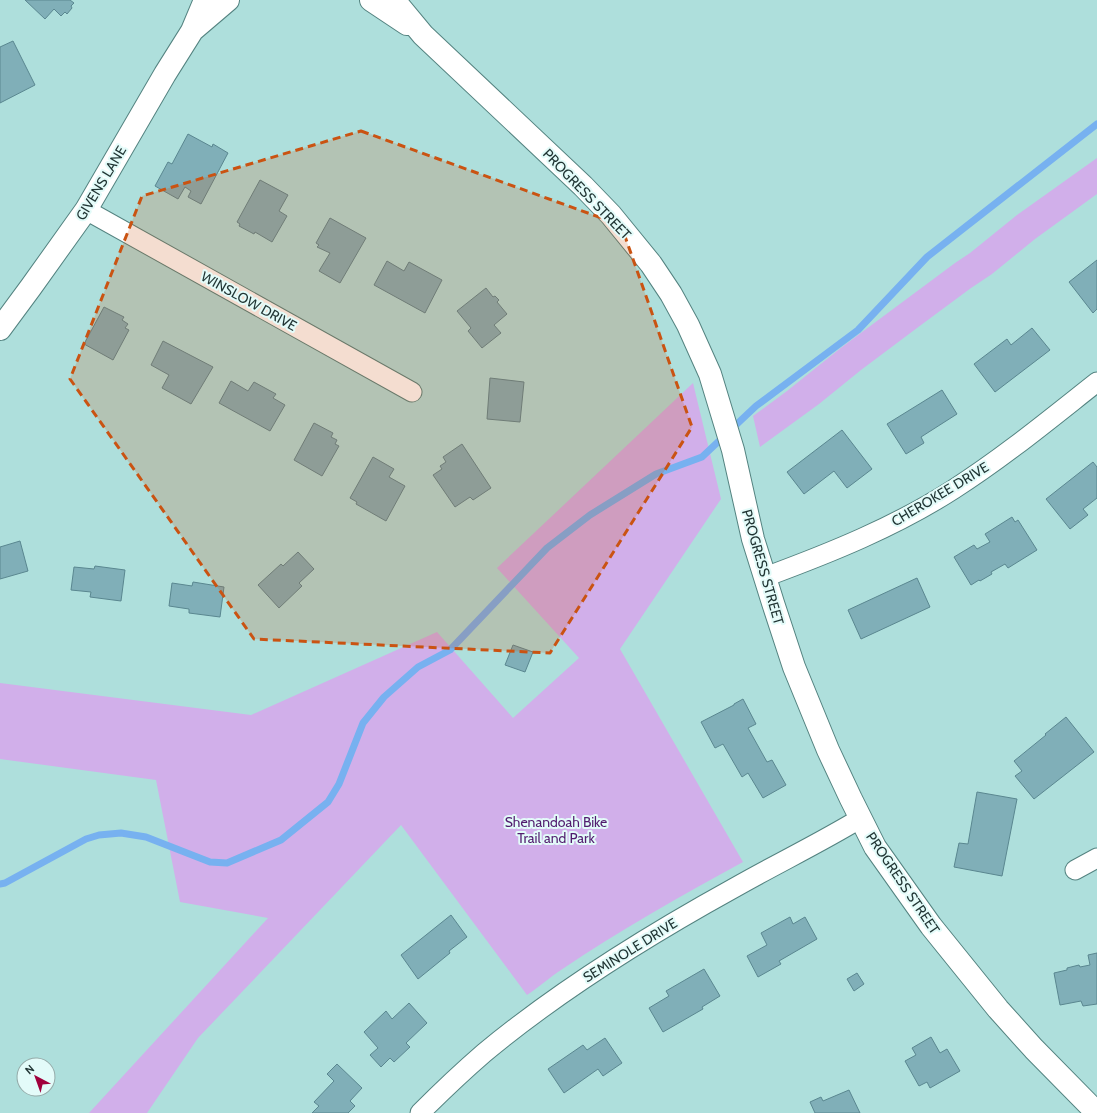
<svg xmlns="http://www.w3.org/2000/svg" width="1097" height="1113" font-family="Cabin,sans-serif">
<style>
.green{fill:#d1afea}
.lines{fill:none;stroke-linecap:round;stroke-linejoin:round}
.stream{stroke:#77b1f0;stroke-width:7}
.building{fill:#80afb8;stroke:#5a8790}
.minor-casing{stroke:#548380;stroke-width:21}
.tertiary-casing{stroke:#548380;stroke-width:24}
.minor{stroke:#fff;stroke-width:19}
.tertiary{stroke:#fff;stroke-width:22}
.marked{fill:#ca5312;fill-opacity:0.2;stroke:#ca5312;stroke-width:3;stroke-dasharray:8 5;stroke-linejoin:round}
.labels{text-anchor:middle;stroke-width:4;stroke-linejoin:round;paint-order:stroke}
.street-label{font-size:14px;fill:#1f3332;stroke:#e3fbf9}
.park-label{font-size:14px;fill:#511b6e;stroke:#e3fbf9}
</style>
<rect width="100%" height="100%" fill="#aedfdc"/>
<!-- green -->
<path class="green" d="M1097 158V194L1035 239 992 274 971 288 917 328 861 370 819 404 760 447 753 416 787 391 842 347 955 263 970 253 1017 215Z
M693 383 721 499 620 649 743 862C681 896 620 930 561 970 550 977 539 987 527 995L401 825 198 1038 147 1113H89L268 918 180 902 156 780 0 759V683L251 715 437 632 513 718 579 658 497 568Z"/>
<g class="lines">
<!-- stream -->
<path class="stream" d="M0 884 5 883 86 839 99 835 121 833 146 837 210 862 227 863 281 840 328 802 339 784 363 723 384 697 418 667 450 650 547 548 590 515 656 474 702 457 756 406 858 330 927 257 1097 124"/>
</g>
<!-- building -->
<path class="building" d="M25 0H70L74 3 71 6 72 8 67 14 65 12 61 16 54 9 45 19Z
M13 41 35 85 0 103V47Z
M188 134 212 147 213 144 228 153 201 204 188 197 191 191 185 187 178 199 155 186 168 162 172 164Z
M260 180 288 195 279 211 287 216 272 242 255 232 254 234 239 226 240 224 237 222Z
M330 218 366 238 340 283 319 271 330 253 317 247 319 245 316 243Z
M1097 260V309L1093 313 1069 282Z
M387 261 404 271 409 262 442 280 425 313 374 285Z
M486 288 493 297 495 296 499 300 497 302 507 314 494 325 501 333 482 348 468 331 471 328 457 311Z
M104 307 124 317 122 320 128 324 125 328 129 330 113 360 84 344Z
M1032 328 1050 350 995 392 974 364 1007 339 1011 345Z
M163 341 213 367 191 404 162 388 169 375 151 365Z
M490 378 524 382 520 422 487 419Z
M231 381 248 391 254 382 276 394 273 398 285 405 270 431 219 403Z
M942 390 957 414 921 437 924 443 906 454 887 424Z
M314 423 333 433 331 437 337 440 335 444 339 446 322 476 294 460Z
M842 430 872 469 847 488 834 471 804 494 787 472Z
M462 444 491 488 473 500 470 497 455 507 433 475 442 469 440 466 446 462 443 457Z
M373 457 394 469 389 477 405 486 386 521 356 504 357 502 350 498Z
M1093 462 1097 467V498L1083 509 1088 515 1070 529 1046 499Z
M1012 517 1015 522 1018 520 1037 550 1008 568 1005 564 991 572 992 574 980 581 979 580 971 585 954 557 974 545 977 549 990 542 985 534Z
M20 541 28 571 0 579V547Z
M298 552 314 569 299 583 302 586 279 608 258 585 281 564 283 566Z
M95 566 125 570 121 601 90 597 91 592 71 590 74 567 94 569Z
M917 578 930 607 861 639 848 610Z
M193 582 224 587 220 617 189 613V609L169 606 172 583 192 586Z
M513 645 533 652 525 672 505 665Z
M743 699 756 724 748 728 767 762 772 760 786 785 763 798 748 773 742 777 723 744 715 748 701 722 734 705V704Z
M1066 717 1094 752 1034 799 1015 776 1022 771 1014 761 1046 735 1045 734Z
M977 792 1017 799 1002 876 954 867 959 843 968 844Z
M451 915 467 937 449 951 450 953 418 979 401 955Z
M790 917 793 924 805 917 817 939 779 961 781 964 758 977 747 956 767 945 761 933Z
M1097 953V1004L1083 1006 1081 1001 1060 1005 1054 973 1067 970V968L1079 965 1080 967 1090 965 1088 955Z
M704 969 720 996 702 1007 703 1009 663 1032 649 1008 669 996 666 991Z
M857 973 864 984 854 991 847 979Z
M409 1003 427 1023 406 1043 410 1047 394 1062 390 1058 381 1067 370 1055 378 1048 364 1032 386 1011 392 1019Z
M931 1037 940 1053 947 1049 960 1071 930 1088 927 1082 919 1086 905 1061 916 1055 912 1048Z
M605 1038 622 1063 603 1076 598 1069 564 1093 548 1069 583 1045 587 1050Z
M337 1064 362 1088 350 1101 355 1106 348 1113H312L319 1106 314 1102 334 1081 327 1074Z
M849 1090 860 1113H815L810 1102 821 1097 823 1101Z"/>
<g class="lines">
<defs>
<path id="minor" d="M86 210 412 392
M765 577C830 553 895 527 954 489 1004 457 1050 419 1097 382
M1075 870 1097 858
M420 1113C441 1092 462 1072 484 1053 561 989 647 936 734 888 776 864 820 843 861 818"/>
<path id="tertiary" d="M371 0 407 24
M394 0 423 35 583 186 611 215 651 264 671 294 688 325 710 374 733 450 753 539 773 603 794 667 828 750 851 799 875 847 931 926 998 1009 1034 1049 1097 1113
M194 29 228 0
M0 329 31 287 86 210 165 74 192 31 205 0"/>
</defs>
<!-- minor casing -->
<use href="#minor" class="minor-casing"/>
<!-- tertiary casing -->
<use href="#tertiary" class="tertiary-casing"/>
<!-- minor -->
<use href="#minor" class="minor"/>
<!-- tertiary -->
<use href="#tertiary" class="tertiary"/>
</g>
<!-- marked area -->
<path class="marked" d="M361 131 621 225 692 427 550 653 254 639 70 379 142 196Z"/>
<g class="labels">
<!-- street labels -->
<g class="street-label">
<text transform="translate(101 183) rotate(-59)" y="5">GIVENS LANE</text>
<text transform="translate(587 194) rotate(46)" y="5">PROGRESS STREET</text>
<text transform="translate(249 301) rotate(29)" y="5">WINSLOW DRIVE</text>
<text transform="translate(940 494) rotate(-31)" y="5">CHEROKEE DRIVE</text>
<text transform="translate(763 567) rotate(74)" y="5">PROGRESS STREET</text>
<text transform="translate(903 883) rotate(56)" y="5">PROGRESS STREET</text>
<text transform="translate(630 950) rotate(-32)" y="5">SEMINOLE DRIVE</text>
</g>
<!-- park labels -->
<g class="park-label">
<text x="556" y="827">Shenandoah Bike<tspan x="556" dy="16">Trail and Park</tspan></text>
</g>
</g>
<!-- north arrow -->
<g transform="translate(36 1077) rotate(319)"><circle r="19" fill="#e3fbf9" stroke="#95aba9"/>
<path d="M0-3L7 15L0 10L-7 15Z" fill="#a0003c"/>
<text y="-6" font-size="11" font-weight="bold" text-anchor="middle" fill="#1f3332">N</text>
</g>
</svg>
